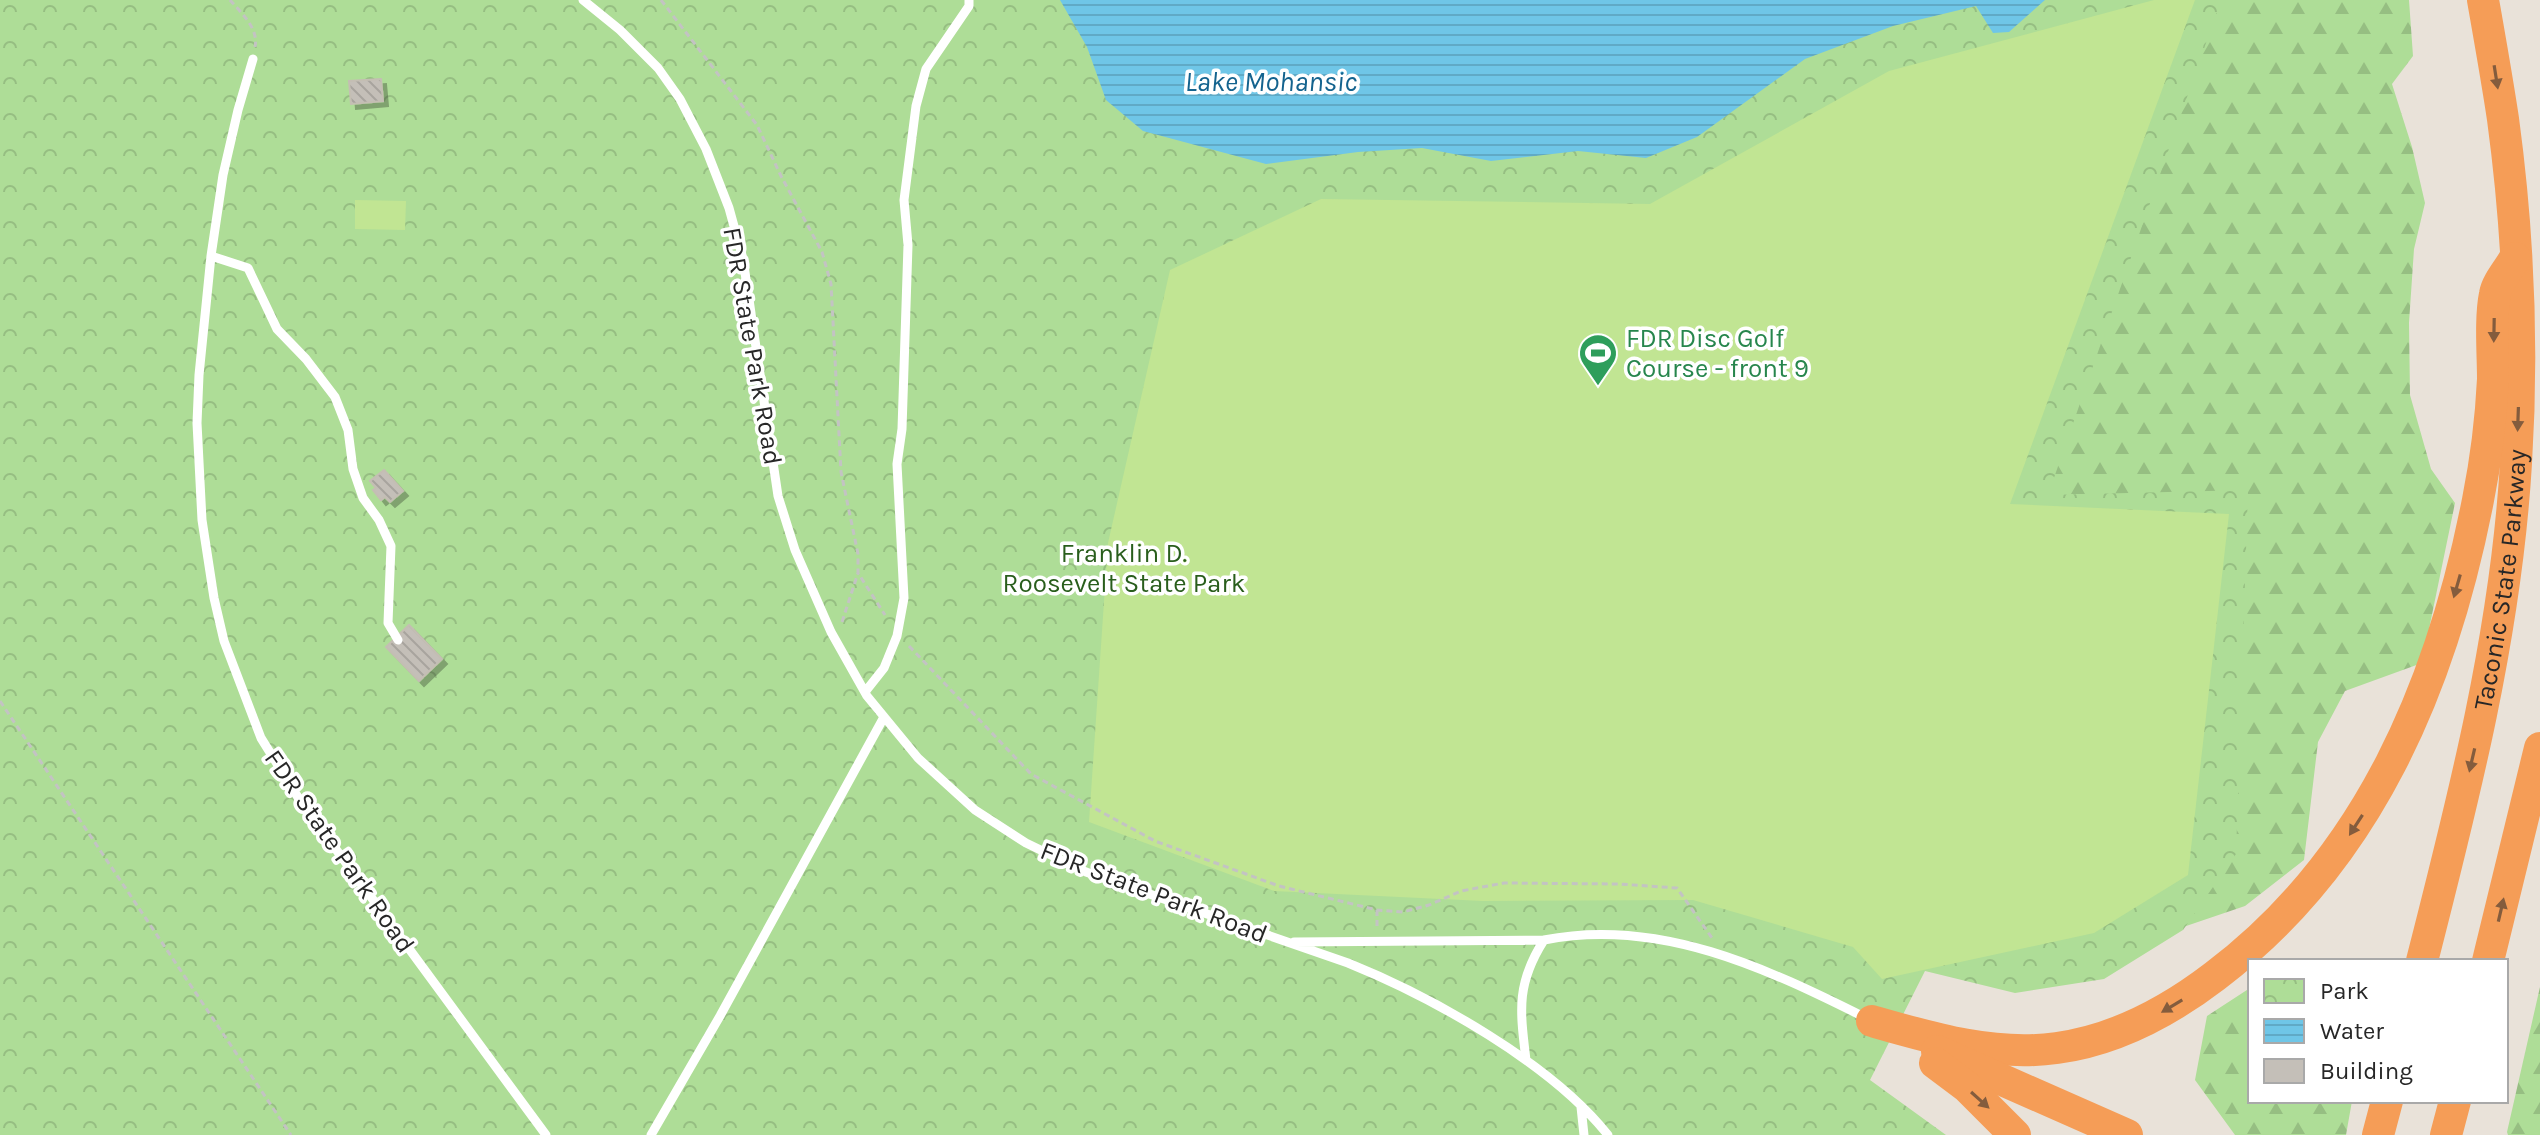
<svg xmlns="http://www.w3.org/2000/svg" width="2540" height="1135" font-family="Karla,sans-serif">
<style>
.forest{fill:url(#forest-firs)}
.park{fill:url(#park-crowns)}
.pitch{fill:#c1e593}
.water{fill:url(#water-rules)}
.building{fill:url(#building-back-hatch);stroke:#c4beb3;stroke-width:2;filter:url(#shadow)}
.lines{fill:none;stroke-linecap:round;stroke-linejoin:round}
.path{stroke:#c3c3c3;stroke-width:3;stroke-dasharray:6 4;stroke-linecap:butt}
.lane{stroke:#fff;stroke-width:9}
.highway{stroke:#f59d57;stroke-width:32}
.oneway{fill:#845c3d}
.labels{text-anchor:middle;stroke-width:7;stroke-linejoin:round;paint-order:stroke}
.leisure-label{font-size:26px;fill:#27864d;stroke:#fff;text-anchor:start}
.street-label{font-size:26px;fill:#272727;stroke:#fff}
.park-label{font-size:26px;fill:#295e1c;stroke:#fff}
.water-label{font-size:28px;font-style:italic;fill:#14638e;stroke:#fff}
</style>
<defs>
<pattern id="forest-firs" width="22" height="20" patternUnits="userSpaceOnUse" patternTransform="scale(2)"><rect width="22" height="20" fill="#aedd97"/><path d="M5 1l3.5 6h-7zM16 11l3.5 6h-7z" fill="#96be82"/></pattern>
<pattern id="park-crowns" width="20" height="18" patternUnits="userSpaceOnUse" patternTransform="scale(2)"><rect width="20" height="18" fill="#aedd97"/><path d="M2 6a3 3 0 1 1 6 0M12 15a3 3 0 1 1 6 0" fill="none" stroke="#96be82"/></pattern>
<pattern id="water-rules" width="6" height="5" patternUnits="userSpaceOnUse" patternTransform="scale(2)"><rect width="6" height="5" fill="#6fc6e7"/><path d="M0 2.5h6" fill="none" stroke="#60aac6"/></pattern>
<pattern id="building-back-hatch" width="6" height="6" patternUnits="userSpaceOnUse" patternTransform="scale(2)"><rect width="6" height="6" fill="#c4bfb8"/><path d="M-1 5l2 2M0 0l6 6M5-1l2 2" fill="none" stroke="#a8a49e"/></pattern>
<filter id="shadow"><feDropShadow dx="5" dy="5" stdDeviation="0" flood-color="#0004"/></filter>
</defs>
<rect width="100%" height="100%" fill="#e9e2d9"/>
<!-- forest -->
<path class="forest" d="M2045 0H2409L2413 56 2392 84 2412 147 2425 203 2414 249 2409 323 2410 395 2431 469 2455 503 2422 663 2345 691 2318 742 2304 860 2245 906 2092 958 942 44Z
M2540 987V1135H2508L2507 1132Z
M2250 988V1101H2352L2346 1135H2235L2195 1080 2207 1016Z"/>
<!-- park -->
<path class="park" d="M0 0H2221L2048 495 2248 490 2236 854 2183 930 2104 979 2015 993 1925 971 1870 1080 1946 1135H0Z"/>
<!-- pitch -->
<path class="pitch" d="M2154 0H2195L2010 504 2229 514 2188 875 2094 933 1882 979 1853 947 1693 900 1483 901 1274 891 1089 822 1108 543 1170 270 1321 199 1650 204 1889 71Z
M355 200 406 201 405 230 355 229Z"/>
<!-- water -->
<path class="water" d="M1060 0H2045L2009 32 1993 33 1976 6 1893 26 1805 59 1697 137 1646 158 1578 151 1491 161 1422 148 1358 152 1266 164 1143 131 1106 100 1087 47Z"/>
<!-- building -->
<path class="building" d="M381 79 383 101 351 104 349 81Z
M384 470 403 491 390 502 385 497 381 500 373 490 376 488 370 481Z
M409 625 442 659 419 681 386 647Z"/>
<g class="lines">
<!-- path -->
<path class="path" d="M230 0C241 13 259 28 255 47
M661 0 757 125 781 176 822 252 831 284 841 472 858 554V573L885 615
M842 622 858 573
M909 646 1031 774 1155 841 1279 886 1377 910 1403 912 1429 905 1461 891 1504 883 1619 884 1677 888 1712 938
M0 701 291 1135
M1377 910V926"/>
<!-- lane -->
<path class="lane" d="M583 0 620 30 658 68 680 99 706 149 729 208 743 259 778 496 795 550 831 632 867 696 918 758 975 810 1026 843 1086 872 1348 963C1432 997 1551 1063 1608 1135
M253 59 238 110 223 175 211 256 199 375 197 423 202 520 214 598 224 641 261 738 299 799 546 1135
M211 256 248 268 277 329 306 359 335 397 348 430 353 469 363 498 379 520 391 546 388 623 398 640
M865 692 884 668 897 636 904 598 897 464 902 429 908 245 904 200 916 106 926 69 969 6V0
M1294 942 1544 940C1659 917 1766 968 1866 1018
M1526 1060C1520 1010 1516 984 1544 940
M1581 1107 1584 1135
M651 1135 720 1016 884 717"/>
<!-- highway -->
<g class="highway">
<path id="s1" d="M2422 961C2464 797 2506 633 2516 463 2523 351 2518 230 2503 119 2497 79 2490 40 2483 0"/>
<path d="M2488 961 2540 748"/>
<path d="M1872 1021C1931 1038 1995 1057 2057 1048 2116 1040 2168 1012 2215 976 2369 860 2442 684 2478 500 2486 460 2491 420 2493 379 2493 355 2490 318 2495 294 2497 282 2509 269 2515 258"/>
<path d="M1937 1051 2127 1135"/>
<path d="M1935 1063 1967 1087 2015 1135"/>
<path d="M2378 1135 2387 1101"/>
<path d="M2446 1135 2455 1101"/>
</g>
</g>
<!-- one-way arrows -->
<defs><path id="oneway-solid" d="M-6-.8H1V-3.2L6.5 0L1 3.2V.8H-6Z" transform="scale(2)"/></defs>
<g class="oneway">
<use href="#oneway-solid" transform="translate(2496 77) rotate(81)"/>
<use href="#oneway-solid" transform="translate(2494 330) rotate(91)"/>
<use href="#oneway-solid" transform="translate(2518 419) rotate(92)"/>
<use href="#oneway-solid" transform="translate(2457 586) rotate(106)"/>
<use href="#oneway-solid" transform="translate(2472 760) rotate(103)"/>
<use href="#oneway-solid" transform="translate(2356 825) rotate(123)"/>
<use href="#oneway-solid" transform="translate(2501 910) rotate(-77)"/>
<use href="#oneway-solid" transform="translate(2172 1006) rotate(149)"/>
<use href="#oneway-solid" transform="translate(1980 1100) rotate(42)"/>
</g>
<!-- icons -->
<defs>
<symbol id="stadium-pin" viewBox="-11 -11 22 30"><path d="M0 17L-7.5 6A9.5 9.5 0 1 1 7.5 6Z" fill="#2e9e5b" stroke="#fff"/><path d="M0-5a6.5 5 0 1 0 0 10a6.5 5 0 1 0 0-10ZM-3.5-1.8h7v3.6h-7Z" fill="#fff"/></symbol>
</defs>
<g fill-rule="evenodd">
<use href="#stadium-pin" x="1576" y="331" width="44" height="60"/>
</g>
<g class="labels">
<!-- leisure labels -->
<g class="leisure-label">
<text x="1626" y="347">FDR Disc Golf<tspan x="1626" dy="30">Course - front 9</tspan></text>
</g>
<!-- street labels -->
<g class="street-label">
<text transform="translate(753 346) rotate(80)" y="9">FDR State Park Road</text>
<text dy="9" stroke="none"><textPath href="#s1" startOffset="390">Taconic State Parkway</textPath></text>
<text transform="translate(340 851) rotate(55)" y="9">FDR State Park Road</text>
<text transform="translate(1154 892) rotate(21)" y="9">FDR State Park Road</text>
</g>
<!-- park labels -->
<g class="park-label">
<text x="1124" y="562">Franklin D.<tspan x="1124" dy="30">Roosevelt State Park</tspan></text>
</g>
<!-- water labels -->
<g class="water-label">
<text x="1271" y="91">Lake Mohansic</text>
</g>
</g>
<!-- legend -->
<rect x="2248" y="959" width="260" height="144" fill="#ffffff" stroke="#a9a9a9" stroke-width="2"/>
<rect x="2264" y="979" width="40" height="24" fill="url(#park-crowns)" stroke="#a9a9a9" stroke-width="2"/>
<text x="2320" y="999" font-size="24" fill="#272727">Park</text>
<rect x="2264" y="1019" width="40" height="24" fill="url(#water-rules)" stroke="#a9a9a9" stroke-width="2"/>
<text x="2320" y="1039" font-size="24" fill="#272727">Water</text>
<rect x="2264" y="1059" width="40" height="24" fill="#c4bfb8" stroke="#a9a9a9" stroke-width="2"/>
<text x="2320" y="1079" font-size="24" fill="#272727">Building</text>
</svg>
